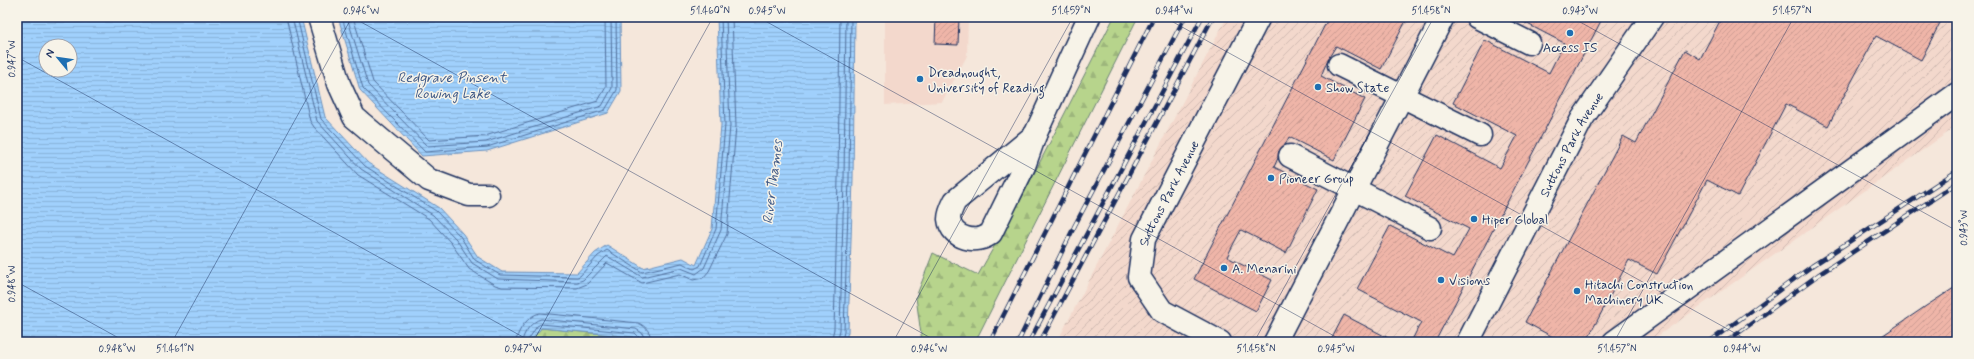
<svg xmlns="http://www.w3.org/2000/svg" width="1974" height="359" font-family="Mynerve,sans-serif">
<style>
.built{fill:#f3d8cc}
.industrial{fill:url(#industrial-furrows)}
.forest{fill:url(#forest-firs);stroke:#698275}
.water{fill:url(#water-rules);stroke:#6b90bd;fill-rule:evenodd}
.lines{fill:none;stroke-linecap:round;stroke-linejoin:round}
.shore{stroke:#506f9d;stroke-width:1}
.building{fill:url(#building-hatch);stroke:#1b2f5e}
.minor-casing{stroke:#1b2f5e;stroke-width:25}
.minor{stroke:#f7f3e8;stroke-width:22}
.rail-casing{stroke:#1b2f5e;stroke-width:4.5}
.rail{stroke:#f7f3e8;stroke-width:3;stroke-dasharray:9;stroke-linecap:butt}
.ticks{fill:none;stroke:#1b2f5e;stroke-width:1;stroke-opacity:0.45}
.poi-dot{fill:#1f6fb2;stroke:#f7f3e8;stroke-width:1.5}
.labels{text-anchor:middle;stroke-width:3;stroke-linejoin:round;paint-order:stroke}
.poi-label{font-size:13px;fill:#1b2f5e;stroke:#f7f3e8;text-anchor:start}
.street-label{font-size:13px;fill:#1b2f5e;stroke:#f7f3e8}
.water-label{font-size:14px;font-style:italic;fill:#3c5786;stroke:#f7f3e8}
.neatline{fill:none;stroke:#1b2f5e;stroke-width:1.5}
.ticks-label{font-size:10px;text-anchor:middle;fill:#1b2f5e}
</style>
<defs>
<pattern id="industrial-furrows" width="10" height="10" patternUnits="userSpaceOnUse"><rect width="10" height="10" fill="#f3d8cc"/><path d="M-1 1l2-2M0 10L10 0M9 11l2-2" fill="none" stroke="#d0bab2"/></pattern>
<pattern id="forest-firs" width="22" height="20" patternUnits="userSpaceOnUse"><rect width="22" height="20" fill="#b7d48c"/><path d="M5 1l3.5 6h-7zM16 11l3.5 6h-7z" fill="#9db67b"/></pattern>
<pattern id="water-rules" width="6" height="5" patternUnits="userSpaceOnUse"><rect width="6" height="5" fill="#a0d0fc"/><path d="M0 2.5h6" fill="none" stroke="#89b3da"/></pattern>
<pattern id="building-hatch" width="6" height="6" patternUnits="userSpaceOnUse"><rect width="6" height="6" fill="#efb5a8"/><path d="M-1 1l2-2M0 6l6-6M5 7l2-2" fill="none" stroke="#cc9c93"/></pattern>
</defs>
<rect width="100%" height="100%" fill="#f5e7db"/>
<filter id="ink" filterUnits="userSpaceOnUse"><feTurbulence type="fractalNoise" baseFrequency=".025" numOctaves="2"/><feDisplacementMap in="SourceGraphic" scale="8" xChannelSelector="R" yChannelSelector="G"/><feConvolveMatrix kernelMatrix="1 2 1 2 8 2 1 2 1" color-interpolation-filters="sRGB"/></filter>
<g filter="url(#ink)">
<!-- built -->
<path class="built" d="M885 17H968L967 56 942 102 885 105Z"/>
<!-- industrial -->
<path class="industrial" d="M1227 17H1957V126L1649 342H1057Z"/>
<!-- forest -->
<path class="forest" d="M1114 17H1138L975 342H922L916 297 933 253 978 275 1020 201Z
M541 328 634 337 637 342H530Z"/>
<!-- water -->
<path class="water" d="M17 17H301L325 117 368 163 439 208 463 234 478 257 502 272 577 273 595 253 607 245 643 268 683 258 696 265 712 229 721 125 717 17H855L853 179 848 332 845 342H637L634 337 541 328 530 342 477 341 471 342H17ZM46 46H70V70H46Z
M338 17H620L621 91 608 113 487 151 422 156 360 90Z"/>
<g class="lines">
<!-- shore -->
<path class="shore" d="M286 17 310 121 314 127 358 175 429 219 451 243 469 269 495 285 502 287 577 288 587 284 607 263 642 283 680 274 693 280 703 278 709 271 727 234 736 126 732 17
M292 17 317 121 361 169 433 215 456 239 472 263 498 279 577 282 583 280 607 256 642 277 681 268 696 274 704 268 721 230 730 126 726 17
M297 17 321 119 365 166 436 211 460 236 475 260 500 275 577 277 580 276 598 256 607 250 642 272 682 263 694 269 700 266 716 229 725 125 721 17
M342 17 363 88 425 152 487 147 605 110 617 90 616 17
M347 17 368 85 427 146 486 142 602 106 612 88 611 17
M353 17 373 82 429 140 485 136 598 101 606 87 605 17
M516 342C517 330 529 315 540 313L638 323C646 326 651 333 652 342
M522 342C523 333 532 321 541 319L636 329 642 333 646 342
M527 342 537 326 541 324 635 333 638 336 640 342
M831 342 834 329 838 179 840 17
M837 342 840 330 844 179 846 17
M842 342 844 331 849 179 851 17"/>
</g>
<!-- building -->
<path class="building" d="M936 17H959L958 45 935 44Z
M1329 17H1408L1381 69 1336 46 1328 59 1321 76 1365 99 1334 160 1289 137 1285 145 1279 151 1278 158 1274 167 1318 189 1286 253 1241 230 1234 243 1227 257 1272 280 1256 311 1194 279Z
M1514 17H1603L1435 342H1411L1421 322 1357 289 1390 226 1453 258 1469 229 1405 196 1437 135 1500 168 1517 136 1453 103 1485 40 1549 73 1564 43Z
M1722 17H1943L1921 60 1876 36 1828 126 1786 104 1738 196 1707 180 1657 274 1629 260 1586 342H1562L1525 322 1623 136 1636 143 1685 50 1700 59Z
M1957 286V342H1873L1926 306Z
M1344 315 1396 342H1330Z"/>
<g class="lines">
<defs>
<g id="minor">
<path d="M319 17 339 84 354 117 429 180 469 195H488"/>
<path d="M1477 17 1529 43"/>
<path d="M1339 65 1480 135"/>
<path d="M1035 135 1024 166 991 233C978 245 951 239 949 219 949 213 952 207 955 201Z"/>
<path d="M1035 135 1089 17"/>
<path d="M1290 156 1430 228"/>
<path id="s1" d="M1220 342 1162 311 1139 277 1144 239 1259 17"/>
<path d="M1275 342 1443 17"/>
<path id="s2" d="M1468 342 1582 119 1652 17"/>
<path d="M1614 342 1957 94"/>
</g>
</defs>
<!-- minor casing -->
<use href="#minor" class="minor-casing"/>
<!-- minor -->
<use href="#minor" class="minor"/>
<defs>
<path id="rail" d="M990 342 1154 17
M1018 342 1075 225 1185 17
M1029 342 1202 17
M1040 342 1213 17
M1709 342 1812 266 1957 171
M1726 342 1818 275 1957 183"/>
</defs>
<!-- rail casing -->
<use href="#rail" class="rail-casing"/>
<!-- rail -->
<use href="#rail" class="rail"/>
</g>
</g>
<!-- ticks -->
<path class="ticks" d="M352 17 938 342M758 17 1345 342M1164 17 1751 342M1571 17 1957 231M17 57 532 342M17 282 126 342M172 342 352 17M533 342 713 17M893 342 1073 17M1254 342 1434 17M1614 342 1794 17"/>
<!-- markers -->
<g class="poi-dot">
<circle cx="1570" cy="33" r="4"/>
<circle cx="920" cy="79" r="4"/>
<circle cx="1318" cy="87" r="4"/>
<circle cx="1271" cy="178" r="4"/>
<circle cx="1474" cy="219" r="4"/>
<circle cx="1224" cy="268" r="4"/>
<circle cx="1441" cy="280" r="4"/>
<circle cx="1577" cy="291" r="4"/>
</g>
<g class="labels">
<!-- poi labels -->
<g class="poi-label">
<text x="1570" y="52" text-anchor="middle">Access IS</text>
<text x="928" y="77">Dreadnought,<tspan x="928" dy="15">University of Reading</tspan></text>
<text x="1326" y="92">Show State</text>
<text x="1279" y="183">Pioneer Group</text>
<text x="1482" y="224">Hiper Global</text>
<text x="1232" y="273">A. Menarini</text>
<text x="1449" y="285">Visions</text>
<text x="1585" y="289">Hitachi Construction<tspan x="1585" dy="15">Machinery UK</tspan></text>
</g>
<!-- street labels -->
<g class="street-label">
<text dy="5" stroke="none"><textPath href="#s2" startOffset="223">Suttons Park Avenue</textPath></text>
<text dy="5" stroke="none"><textPath href="#s1" startOffset="197">Suttons Park Avenue</textPath></text>
</g>
<!-- water labels -->
<g class="water-label">
<text x="452" y="82">Redgrave Pinsent<tspan x="452" dy="16">Rowing Lake</tspan></text>
<text transform="translate(772 182) rotate(-83)" y="5">River Thames</text>
</g>
</g>
<!-- margin -->
<rect width="1974" height="359" fill="none" stroke="#f7f3e8" stroke-width="44"/>
<!-- north arrow -->
<g transform="translate(58 58) rotate(299)"><circle r="19" fill="#f7f3e8" stroke="#9fa5b1"/>
<path d="M0-3L7 15L0 10L-7 15Z" fill="#1f6fb2"/>
<text y="-6" font-size="11" font-weight="bold" text-anchor="middle" fill="#1b2f5e">N</text>
</g>
<rect x="22" y="22" width="1930" height="315" class="neatline"/>
<g class="ticks-label">
<text x="361" y="14">0.946°W</text>
<text x="710" y="14">51.460°N</text>
<text x="767" y="14">0.945°W</text>
<text x="1071" y="14">51.459°N</text>
<text x="1174" y="14">0.944°W</text>
<text x="1431" y="14">51.458°N</text>
<text x="1580" y="14">0.943°W</text>
<text x="1792" y="14">51.457°N</text>
<text transform="translate(11 59) rotate(-90)" y="4">0.947°W</text>
<text transform="translate(1963 228) rotate(-90)" y="4">0.943°W</text>
<text transform="translate(11 284) rotate(-90)" y="4">0.948°W</text>
<text x="117" y="352">0.948°W</text>
<text x="175" y="352">51.461°N</text>
<text x="523" y="352">0.947°W</text>
<text x="929" y="352">0.946°W</text>
<text x="1256" y="352">51.458°N</text>
<text x="1336" y="352">0.945°W</text>
<text x="1617" y="352">51.457°N</text>
<text x="1742" y="352">0.944°W</text>
</g>
</svg>
